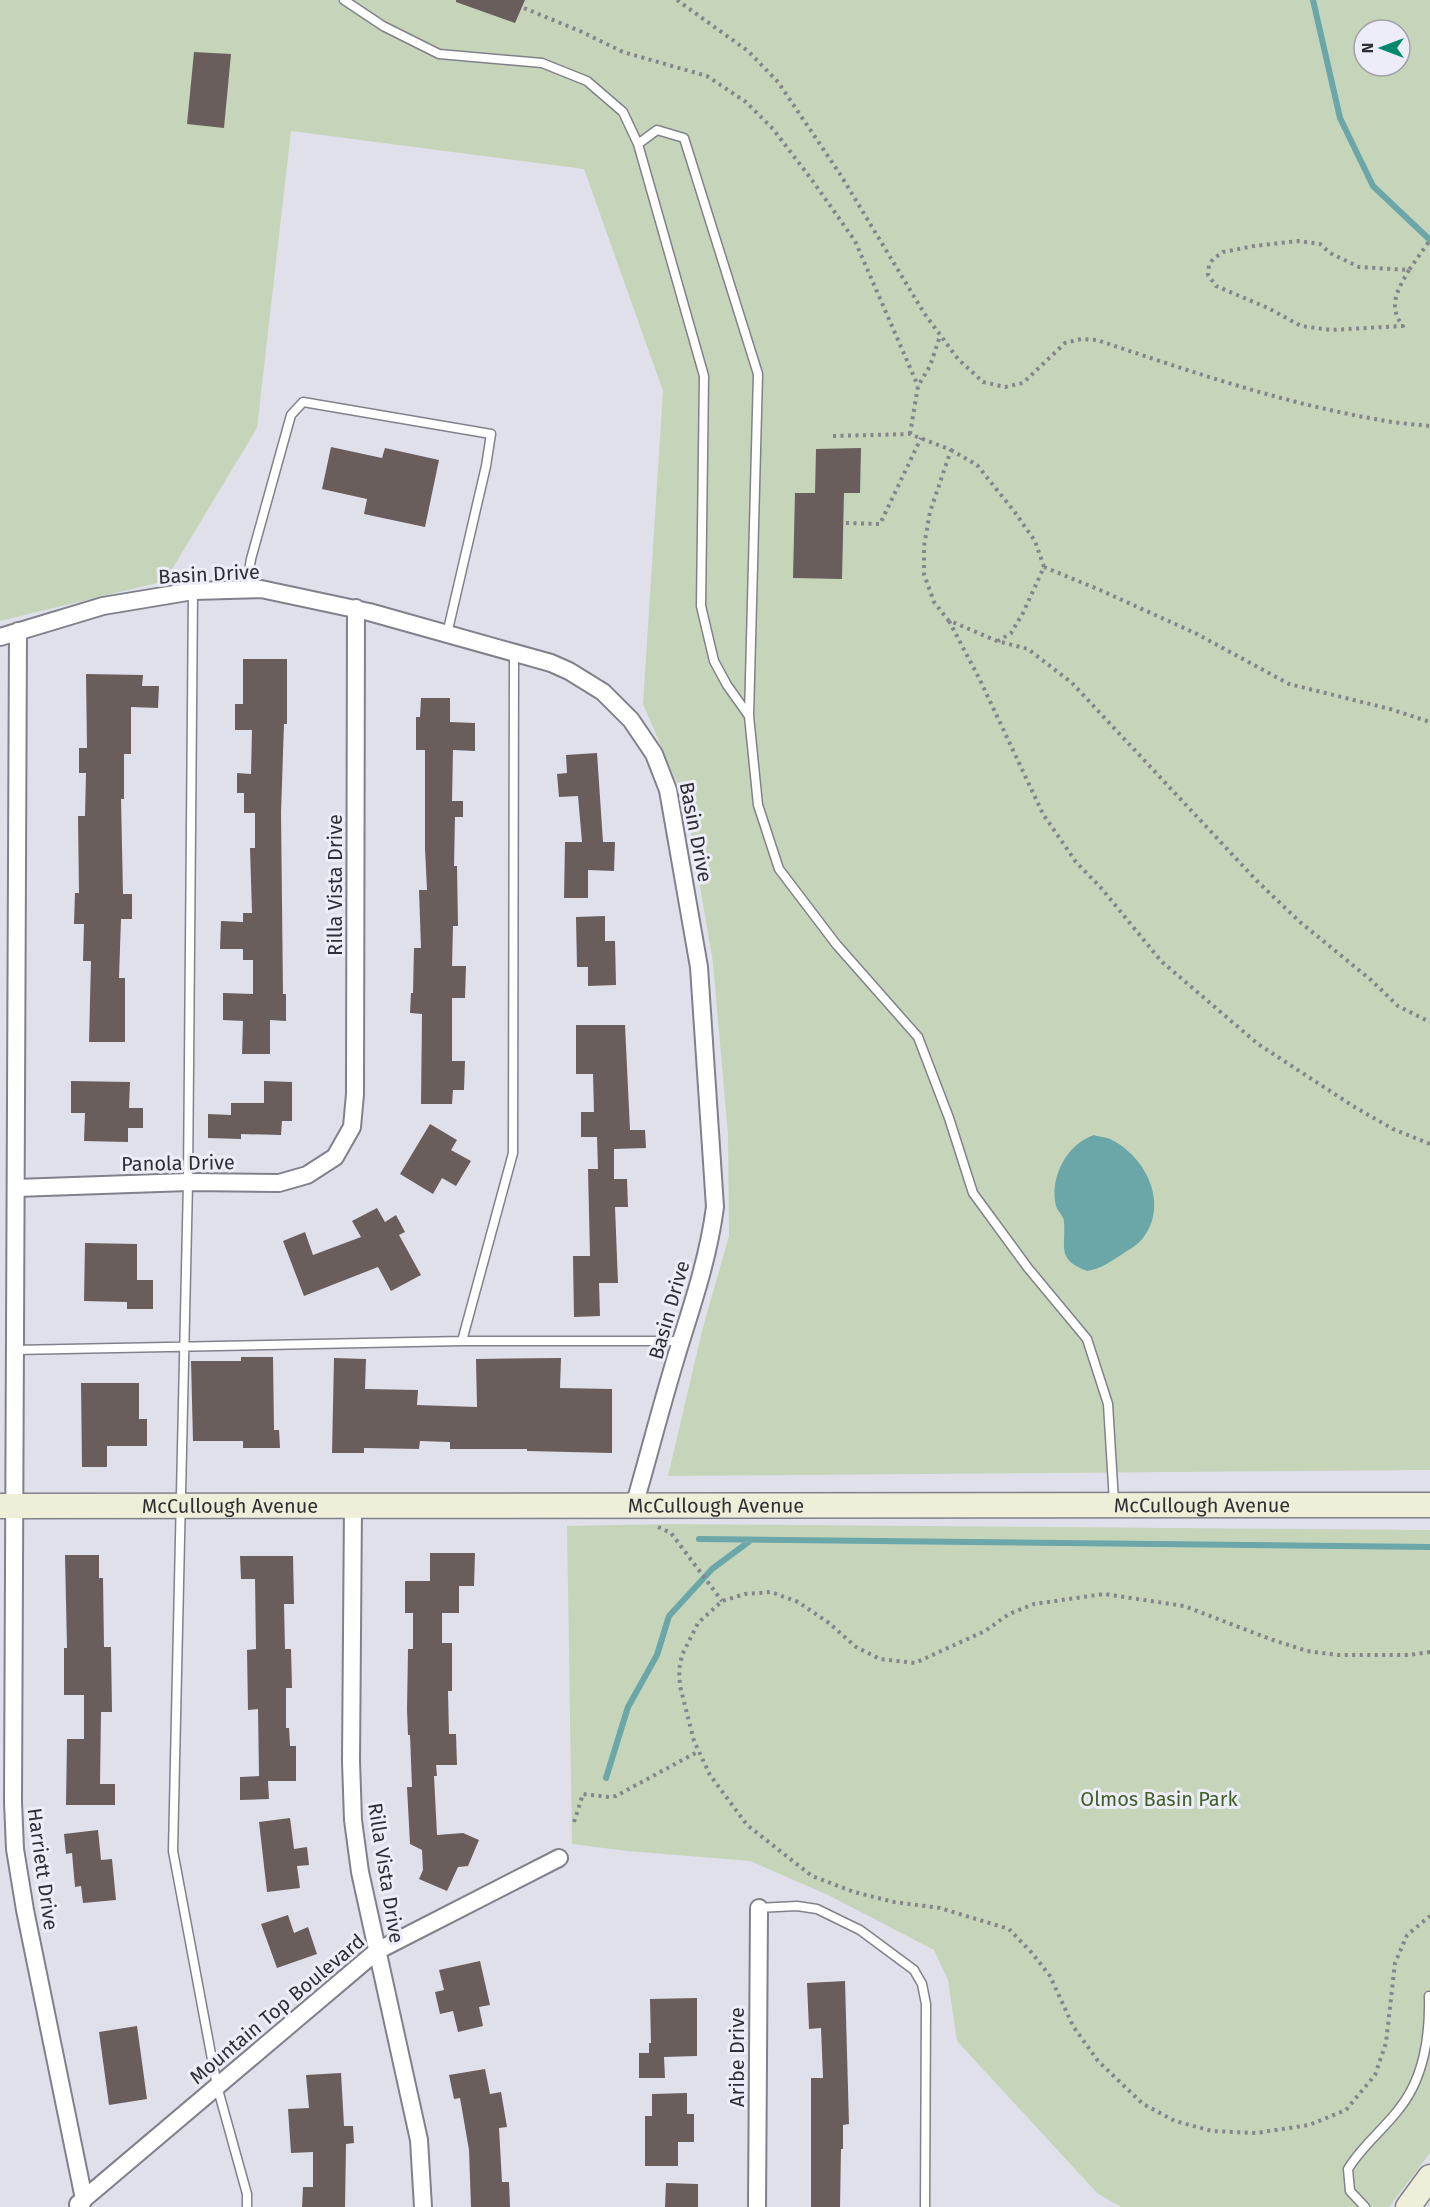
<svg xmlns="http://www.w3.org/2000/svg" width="1430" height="2207" font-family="'Fira Sans',sans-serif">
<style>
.green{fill:#c6d5ba;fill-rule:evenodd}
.water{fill:#6ba6a9}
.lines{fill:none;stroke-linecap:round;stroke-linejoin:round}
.stream{stroke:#6ba6a9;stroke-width:6}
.building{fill:#6a5e5c}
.lane-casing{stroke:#81818b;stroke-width:11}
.street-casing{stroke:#81818b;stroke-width:20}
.secondary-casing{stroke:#81818b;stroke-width:27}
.path{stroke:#85858c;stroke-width:4;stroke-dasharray:3 4.5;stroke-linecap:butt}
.lane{stroke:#fff;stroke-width:8}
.street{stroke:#fff;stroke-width:16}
.secondary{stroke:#efeed8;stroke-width:24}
.labels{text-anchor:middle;stroke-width:6;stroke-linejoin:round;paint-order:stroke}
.street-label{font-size:20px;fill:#2f2f33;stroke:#ededf9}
.park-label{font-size:20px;fill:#425f26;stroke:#ededf9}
</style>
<rect width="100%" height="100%" fill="#e0e0eb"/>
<!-- green -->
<path class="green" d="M0 0H1430V1470L668 1476 702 1331 729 1236 728 1135 713 963 686 804 643 704 663 391 584 169 291 131 257 428 165 581 0 621ZM1364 30H1400V66H1364Z
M671 1524 1430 1530V2153L1389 2207H1121L1097 2193 957 2041 948 1980 934 1950 828 1895 750 1861 627 1851 572 1844 567 1526Z"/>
<!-- water -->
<path class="water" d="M1094 1135C1100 1137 1107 1137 1112 1140 1147 1158 1169 1205 1143 1238 1137 1246 1128 1250 1121 1255 1110 1262 1100 1269 1087 1271 1056 1259 1066 1248 1064 1222 1064 1216 1058 1212 1056 1206 1049 1177 1067 1144 1094 1135Z"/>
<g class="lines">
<!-- stream -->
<path class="stream" d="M1313 0 1340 118 1373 186 1430 240
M699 1539 1430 1547
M606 1778 628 1707 657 1655 669 1616 712 1569 751 1540"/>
</g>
<!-- building -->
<path class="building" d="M456 0H525L515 23 456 2Z
M194 52 231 54 224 128 187 124Z
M331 447 382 458 385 448 439 460 425 527 364 514 367 499 322 489Z
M861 448 860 493H844L842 579 793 578 795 493H815L816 449Z
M243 659H287V724H284L281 813 283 994H286V1021L270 1020V1054H242L243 1021 223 1020V993L253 994V960H243V949H220L221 921 243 922V913H252L250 848H255V813H244V793H237V773L251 774 252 730H235V704H243Z
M86 674 143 675 142 686H159L158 708 131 707V754H124V799H121L123 894H132V919H121L119 978H125V1042H89L91 961H83L84 924H74L75 893H79L78 816H85L86 773H79V748H87Z
M421 698H450V722L475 723V751L453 750 452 801H463V817H455L454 866H457L458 926H453L452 966H466L465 998H452V1061H465L464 1090H453L452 1104H421L422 1014 410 1013 411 993H413L414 948H421L419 890H427L425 848V750H416V717H420Z
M597 753 603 842H615L614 871 588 870V898H564L565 842H582L578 796 559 797 557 774 567 773 566 755Z
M605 916V941H615L616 985 588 986V967H577L576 917Z
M576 1025H625L630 1130H645L646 1148 614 1149V1179H627L628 1207H615L618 1283H599L600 1316 574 1317 573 1256H590L588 1169H598L597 1137H581V1112H594L593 1074H576Z
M71 1081 130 1082 129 1108H143V1128H128V1142L84 1141 85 1113H71Z
M264 1081 292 1082V1121H282L281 1135 241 1134V1139L208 1138V1114L231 1115V1103H264Z
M430 1124 457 1140 451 1150 471 1161 456 1186 442 1178 433 1194 400 1174Z
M377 1208 385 1222 396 1215 405 1232 399 1235 421 1275 391 1291 378 1267 304 1296 283 1241 305 1232 313 1255 361 1237 352 1221Z
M85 1243 137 1244V1280H153V1309H127V1302L84 1301Z
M241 1357H273L274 1430H279L280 1448H243V1441H193L191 1361H241Z
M334 1358 366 1359 365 1389 418 1390 417 1405 477 1407 476 1359 561 1358 560 1388 612 1389V1453L527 1451V1449H450V1442L420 1441 419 1449 364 1448V1453H332Z
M81 1383H139V1419H147V1446H107V1467H82Z
M430 1553H475L474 1586H459V1613H442V1643H452V1691H448L449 1734H456L457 1765H436L437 1776H434L437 1835 463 1833 479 1840 468 1866 458 1867 447 1891 419 1879 423 1870 422 1850 410 1844 407 1787H412L410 1735H408L407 1710 408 1649H413V1613H405V1581H430Z
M65 1555H99V1578H103L104 1647H111L112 1712H101L100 1784H115V1805H66L67 1739H84V1695H64V1648H67Z
M240 1556H293L294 1604H284L285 1649H291L292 1688H286V1728H289L290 1746H296V1781H268L269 1799 240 1800V1777L259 1776 258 1709 248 1710 247 1650 256 1649 255 1579H241Z
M290 1818 294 1849 307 1847 309 1865 297 1866 300 1888 267 1892 259 1822Z
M98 1830 101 1860 112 1859 116 1900 83 1903 81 1886 75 1887 72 1853 66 1854 64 1834Z
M288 1915 294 1933 308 1927 317 1954 277 1968 261 1924Z
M480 1961 490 2005 479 2007 483 2026 458 2032 453 2011 440 2014 435 1992 444 1990 439 1970Z
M845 1981 849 2124 843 2125V2149H841L840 2207H811V2078H823L821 2028 809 2029 807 1983Z
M697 1998V2056L664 2057 665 2078H639V2053H649V2043H651L650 1999Z
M137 2026 147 2099 109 2105 99 2032Z
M485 2069 490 2094 501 2092 507 2127 499 2128 502 2182H509L510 2207H471L469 2150 460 2098 454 2099 449 2075Z
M341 2073 344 2126H353L354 2143 346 2144 345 2207H302L303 2187H313V2152L291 2153 288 2109 309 2108 306 2075Z
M687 2093V2114H694V2142H678V2166H645V2116H652V2094Z
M666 2183 698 2184V2207H665Z"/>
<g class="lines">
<defs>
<path id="lane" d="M344 0 383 26 439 54 542 63 587 81 623 112 638 144
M246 590 251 559 291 415 303 402 491 434 486 466 447 634
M193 591 188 1182 173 1851 217 2086 247 2194V2207
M749 716 727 685 714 661 701 606 704 376 638 144 657 130 684 138 758 374 749 716 758 805 779 869 836 944 918 1037 949 1118 973 1193 1028 1268 1087 1339 1108 1404 1114 1502
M462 1341 513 1153 514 653
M14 1350 462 1341H681
M759 1908 797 1906 817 1909 860 1930 914 1970 922 1984 926 2004 925 2207
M1365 2207 1350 2191 1348 2169C1362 2146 1383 2130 1399 2109 1425 2077 1430 2035 1429 1996"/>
<path id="street" d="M18 631 13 1802 15 1849 25 1910 84 2199 80 2207
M0 637 103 606 193 591 261 589 369 612 551 663 569 671 603 692 631 720 654 754 668 790 699 967 715 1207C709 1253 695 1297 681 1341 664 1395 650 1451 634 1506
M16 1188 188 1182 279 1183 307 1175 335 1157 352 1127 355 1094 356 608
M353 1506 351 1761 353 1820 360 1872 419 2140 423 2207
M78 2204 377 1951 559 1858
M757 2207 759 1908"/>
<g id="secondary">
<path id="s1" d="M0 1506 1430 1505"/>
<path d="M1408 2207 1430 2177"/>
</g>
</defs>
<!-- lane casing -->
<use href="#lane" class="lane-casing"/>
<!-- street casing -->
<use href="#street" class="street-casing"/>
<!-- secondary casing -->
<use href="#secondary" class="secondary-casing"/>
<!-- path -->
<path class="path" d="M677 0 748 51 778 82 840 174 924 313 958 359 983 382 1005 387 1023 383 1065 343 1081 339 1097 340C1186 370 1282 403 1375 419 1393 423 1412 424 1430 426
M524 8 582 32 623 52 707 76 746 102 773 129 812 180 855 241 918 386
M1409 270C1398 289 1387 306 1403 326L1331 330 1301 326 1268 308 1216 286 1208 275 1209 265 1213 259 1223 252 1254 246 1298 241 1320 244 1330 253 1359 267 1409 270 1430 240
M910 434 918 386 930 366 940 336
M833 436 910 434 951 450 930 512 924 546V574L934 602 948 620 997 641 1028 649 1072 683 1258 882 1300 922 1371 980 1398 1006 1430 1022
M951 450 977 465 1014 511 1035 541 1044 567 1023 613 1011 633 998 641
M846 523 880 524 921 438
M1044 567 1100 590 1195 633 1289 684 1390 709 1430 722
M949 621 980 680 1043 814 1076 862 1102 889 1161 961 1258 1044 1353 1106 1393 1129 1430 1144
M658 1527 671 1533 722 1601
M1430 1652 1409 1655H1338L1307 1651 1270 1639 1184 1606 1104 1594 1034 1604 1009 1614 985 1631 915 1663 880 1659 856 1647 829 1623 798 1602 771 1592 745 1594 722 1601 698 1623 682 1655 679 1670 680 1686 694 1741 710 1775 747 1825 812 1876 854 1892 894 1902 940 1908 1009 1929 1032 1953 1050 1976 1073 2026 1098 2061 1143 2104 1175 2121 1212 2131 1256 2133 1309 2125 1346 2110 1375 2075 1386 2043 1395 1963 1407 1935 1430 1916
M574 1822 583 1794 609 1797 616 1796 699 1751"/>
<!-- lane -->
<use href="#lane" class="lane"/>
<!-- street -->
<use href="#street" class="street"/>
<!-- secondary -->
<use href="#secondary" class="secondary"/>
</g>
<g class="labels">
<!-- street labels -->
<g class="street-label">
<text transform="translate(209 574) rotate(-3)" y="7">Basin Drive</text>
<text transform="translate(696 832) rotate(79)" y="7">Basin Drive</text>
<text transform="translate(335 885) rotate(-90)" y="7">Rilla Vista Drive</text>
<text transform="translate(178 1163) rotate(-1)" y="7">Panola Drive</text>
<text transform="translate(669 1310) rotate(-74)" y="7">Basin Drive</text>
<text dy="7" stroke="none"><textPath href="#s1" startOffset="1202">McCullough Avenue</textPath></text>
<text dy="7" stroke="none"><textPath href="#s1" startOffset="230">McCullough Avenue</textPath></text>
<text dy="7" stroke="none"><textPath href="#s1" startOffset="716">McCullough Avenue</textPath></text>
<text transform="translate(43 1869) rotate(82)" y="7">Harriett Drive</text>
<text transform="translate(386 1873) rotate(81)" y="7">Rilla Vista Drive</text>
<text transform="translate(277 2009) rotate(-40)" y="7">Mountain Top Boulevard</text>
<text transform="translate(737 2057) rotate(-90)" y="7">Aribe Drive</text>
</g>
<!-- park labels -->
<g class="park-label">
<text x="1159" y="1806">Olmos Basin Park</text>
</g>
</g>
<!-- north arrow -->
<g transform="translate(1382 48) rotate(270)"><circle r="28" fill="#ededf9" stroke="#a1a1aa" stroke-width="1.5"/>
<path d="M0-4.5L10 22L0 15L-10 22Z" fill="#00896f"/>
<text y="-9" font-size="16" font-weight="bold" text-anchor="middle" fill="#2f2f33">N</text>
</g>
</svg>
